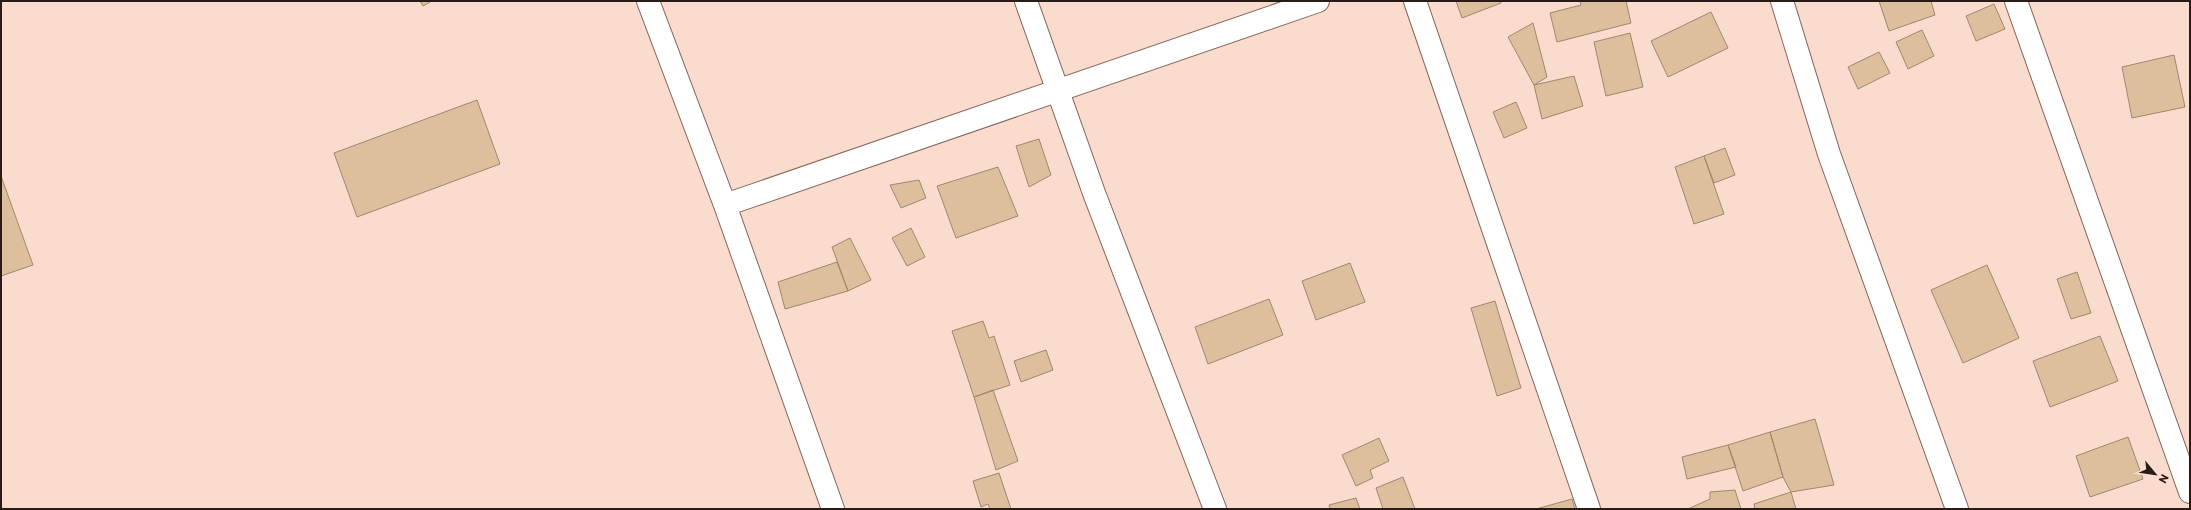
<svg xmlns="http://www.w3.org/2000/svg" width="2191" height="510" font-family="Commissioner,sans-serif">
<style>
.building{fill:#ddbf9d;stroke:#9e886d}
.lines{fill:none;stroke-linecap:round;stroke-linejoin:round}
.minor-casing{stroke:#846456;stroke-width:24}
.minor{stroke:#fff;stroke-width:22}
</style>
<rect width="100%" height="100%" fill="#fadccf"/>
<!-- building -->
<path class="building" d="M420 1H432L423 6Z
M1456 1H1501V3L1462 18Z
M1580 1H1626L1631 23 1557 42 1550 13 1581 5Z
M1879 1H1931L1935 15 1889 31Z
M1994 4 2005 29 1976 41 1966 16Z
M1711 12 1728 48 1668 77 1651 41Z
M1533 23 1547 77 1534 85 1508 37Z
M1922 30 1934 56 1908 69 1896 42Z
M1630 33 1643 87 1606 96 1594 42Z
M1879 52 1890 73 1858 89 1848 67Z
M2174 55 2185 107 2132 118 2122 67Z
M1574 76 1583 106 1542 119 1534 85Z
M477 100 500 164 357 217 334 153Z
M1516 102 1527 128 1504 138 1493 112Z
M1039 139 1051 175 1029 187 1016 146Z
M1725 148 1735 175 1714 183 1704 156Z
M1704 156 1724 214 1694 224 1675 167Z
M998 167 1018 216 956 238 937 186Z
M1 176 33 265 1 276Z
M919 180 926 198 901 208 890 185Z
M911 228 925 257 907 266 892 238Z
M850 238 871 280 848 291 832 247Z
M837 262 848 291 785 309 778 282Z
M1350 263 1365 302 1316 320 1302 281Z
M1987 265 2019 338 1963 363 1931 290Z
M2077 272 2091 313 2071 319 2057 279Z
M1269 299 1283 335 1208 364 1195 327Z
M1495 301 1521 388 1497 396 1471 308Z
M983 321 989 338 994 336 1010 385 974 397 952 331Z
M2100 336 2118 381 2050 407 2033 361Z
M1046 350 1053 370 1021 382 1014 361Z
M993 390 1018 461 996 470 974 397Z
M1815 419 1834 485 1791 492 1783 477 1770 432Z
M1770 432 1783 477 1743 491 1728 445Z
M2128 437 2143 479 2090 497 2076 456Z
M1379 438 1389 461 1370 470 1373 478 1356 486 1342 455Z
M1728 445 1736 467 1687 479 1682 457Z
M999 473 1011 509H990L988 504 981 507 973 481Z
M1403 477 1415 509H1383L1376 488Z
M1735 490 1741 509H1688L1710 499V492Z
M1791 492 1796 509H1755L1754 504Z
M1356 498 1360 509H1330L1329 505Z
M1572 499 1575 509H1536Z"/>
<g class="lines">
<defs>
<path id="minor" d="M648 1 725 205 833 509
M1026 1 1094 193 1215 509
M1415 1 1589 509
M1782 1 1829 154 1957 509
M2016 1 2190 492
M725 205 1318 1"/>
</defs>
<!-- minor casing -->
<use href="#minor" class="minor-casing"/>
<!-- minor -->
<use href="#minor" class="minor"/>
</g>
<!-- border -->
<rect width="2191" height="510" fill="none" stroke="#291b16" stroke-width="4"/>
<!-- north arrow -->
<g transform="translate(2155 474) rotate(119)" stroke="#fadccf" stroke-width="3" paint-order="stroke">
<path d="M0-3L7 15L0 10L-7 15Z" fill="#291b16"/>
<text y="-6" font-size="11" font-weight="bold" text-anchor="middle" fill="#291b16">N</text>
</g>
</svg>
